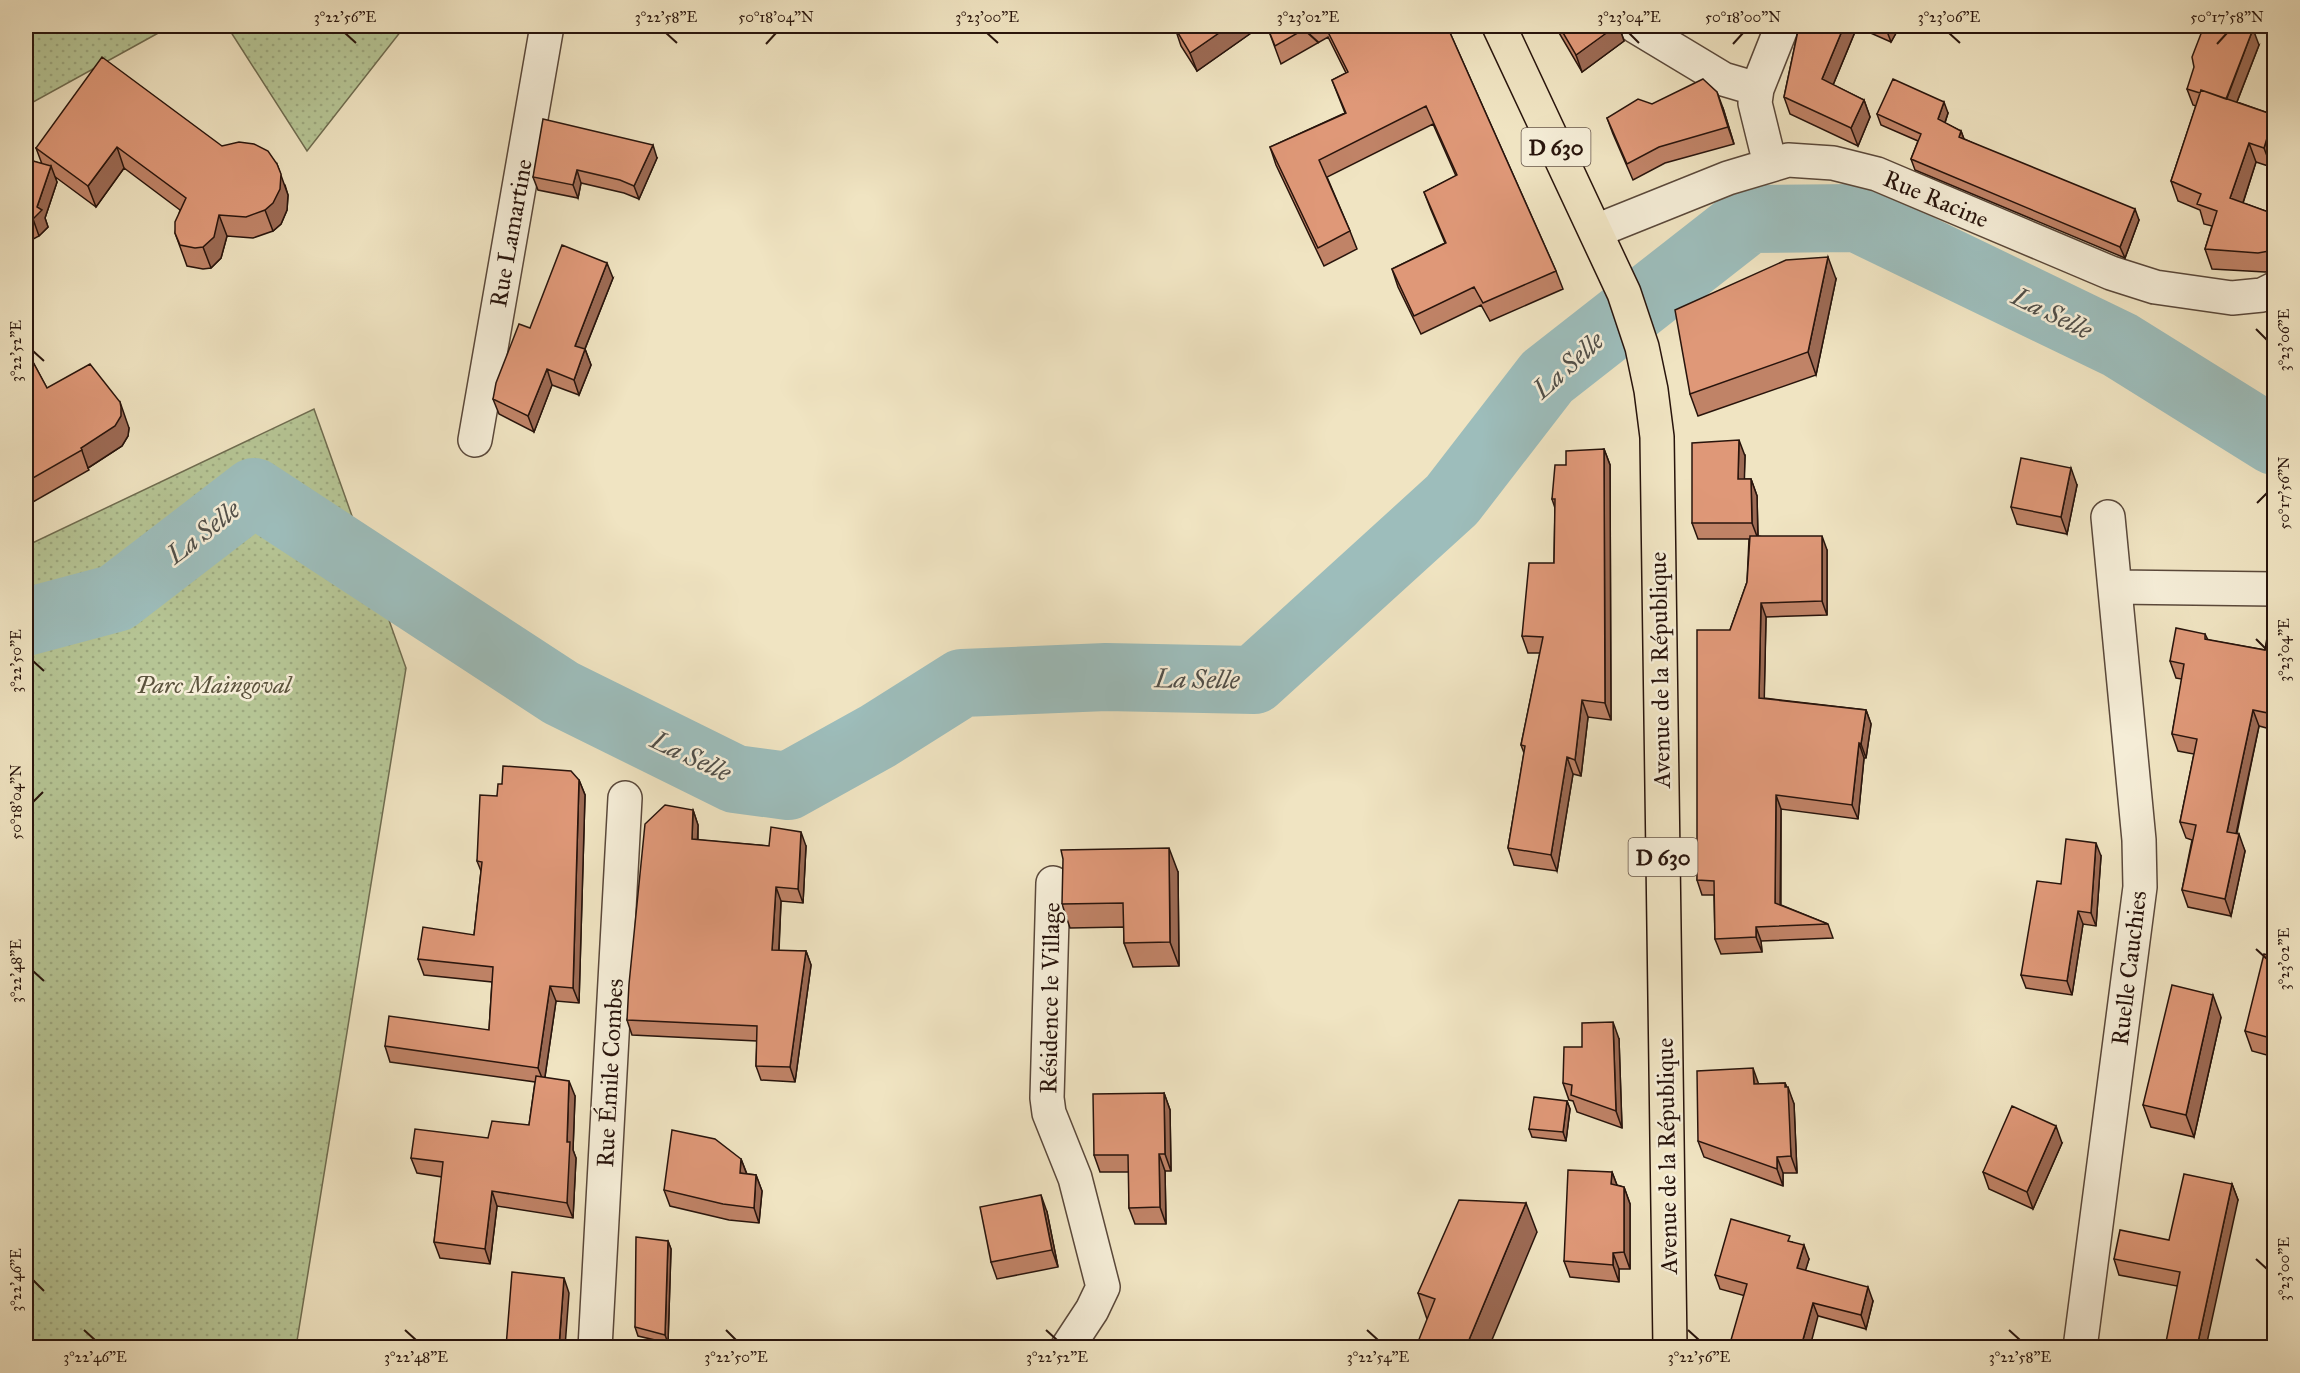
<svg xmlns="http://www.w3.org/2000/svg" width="2300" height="1373" font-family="'IM FELL Great Primer',serif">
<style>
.grass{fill:url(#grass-dots);stroke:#6f6c50;stroke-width:1.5}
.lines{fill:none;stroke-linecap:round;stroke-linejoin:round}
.river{stroke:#9dbdbb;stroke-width:68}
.minor-casing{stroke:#5a483a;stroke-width:36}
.major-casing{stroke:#28140c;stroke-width:36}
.minor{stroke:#f5edd7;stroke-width:33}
.major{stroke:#f0e4c2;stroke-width:33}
.wall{fill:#c08367;stroke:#28140c;stroke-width:1.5}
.shaded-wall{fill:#9c6a54;stroke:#28140c;stroke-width:1.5}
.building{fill:#df9878;stroke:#28140c;stroke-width:1.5}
.ticks{fill:none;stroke:#28140c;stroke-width:2}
.labels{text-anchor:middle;stroke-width:5;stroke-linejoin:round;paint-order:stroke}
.shield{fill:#f5edd7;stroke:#665549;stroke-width:1.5}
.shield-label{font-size:22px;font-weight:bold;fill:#28140c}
.street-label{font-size:24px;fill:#28140c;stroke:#f5edd7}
.park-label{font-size:24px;font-style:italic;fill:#5a523c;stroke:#f5edd7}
.water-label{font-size:26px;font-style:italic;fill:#514f49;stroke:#f5edd7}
.neatline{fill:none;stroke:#28140c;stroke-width:2}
.ticks-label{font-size:15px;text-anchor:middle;fill:#28140c}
</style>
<defs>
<pattern id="grass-dots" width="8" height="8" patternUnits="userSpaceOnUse" patternTransform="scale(1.5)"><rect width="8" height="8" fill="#b6c595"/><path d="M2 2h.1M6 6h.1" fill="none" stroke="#9ca87f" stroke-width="1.8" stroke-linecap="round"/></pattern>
</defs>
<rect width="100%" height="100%" fill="#f0e4c2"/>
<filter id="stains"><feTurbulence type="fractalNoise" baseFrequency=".00333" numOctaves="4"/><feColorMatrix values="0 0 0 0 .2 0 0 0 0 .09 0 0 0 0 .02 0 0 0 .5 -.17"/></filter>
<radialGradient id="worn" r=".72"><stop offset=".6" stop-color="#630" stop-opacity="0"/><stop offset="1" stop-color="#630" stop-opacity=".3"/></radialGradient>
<!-- grass -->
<path class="grass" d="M26 26H171L26 106Z
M227 26H405L307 151Z
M314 409 406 668 296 1347H26V546Z"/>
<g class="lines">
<!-- river -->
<path class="river" d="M26 622 116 598 254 492 561 693 735 779 788 786 878 736 962 683 1106 677 1254 680 1452 500 1547 377 1749 219 1857 218 2120 345 2274 441"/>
<defs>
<path id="minor" d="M1635 26 1723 79 1757 89
M1770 164 1755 103 1757 89 1782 26
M1596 231 1728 178 1788 160 1833 163 1877 174 2111 273 2155 287 2232 298 2262 295 2274 289
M475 440 547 26
M2116 587 2274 589
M1053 883 1047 1098 1049 1113 1075 1178 1103 1287 1092 1310 1067 1348
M595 1348 625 798
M2080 1348 2140 887 2139 840 2108 517"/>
<path id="major" d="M1499 26 1624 293 1642 347 1651 390 1657 437 1670 1348"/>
</defs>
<!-- minor casing -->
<use href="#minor" class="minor-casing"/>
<!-- major casing -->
<use href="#major" class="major-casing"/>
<!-- minor -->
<use href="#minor" class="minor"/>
<!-- major -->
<use href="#major" class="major"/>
</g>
<!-- wall -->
<path class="wall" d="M1261 26 1197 71 1181 46 1175 28Z
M1267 26H1447L1556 271 1563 289 1490 321 1481 305 1421 334 1398 287 1392 269 1445 243 1431 210 1424 192 1456 176 1433 124 1327 177 1350 231 1357 249 1324 266 1276 165 1270 147 1345 113 1332 80 1346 73 1328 37 1281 64Z
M1555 26H1619L1624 41 1582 72Z
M1799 26H1900L1891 42 1857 27 1833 85 1864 100 1870 117 1858 146 1790 114 1784 97Z
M2259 45 2237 102 2274 115 2271 167 2256 162 2243 203 2274 214V271L2265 272 2212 269 2205 249 2212 226 2204 224 2200 210 2178 201 2171 181 2196 106 2193 105 2187 89Z
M1652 104 1723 108 1734 144 1665 163 1633 180 1613 134 1607 118Z
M1948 113 1945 123 1961 131 1964 139 2139 220 2125 258 1915 170 1911 159 1918 141 1881 125 1877 114Z
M222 146 285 185 288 195 287 210 281 224 273 231 253 238 227 236 221 258 211 268 203 269 187 266 175 233 180 210 124 168 96 207 54 176 57 182 45 218 48 227 39 236 26 243V159L42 164 36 148Z
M657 158 639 199 624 193 581 183 578 198 538 190 533 177Z
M613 278 585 349 591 365 579 395 552 385 534 432 499 414 493 399 530 328Z
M1836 279 1816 375 1698 416 1690 394Z
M2274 316V338L2270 325Z
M26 349 47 388 129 428 128 436 122 446 88 468 89 470 26 506Z
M1604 449 1610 465 1611 720 1588 717 1581 776 1573 774 1557 871 1514 865 1508 848 1524 753 1521 745 1540 653H1528L1522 636 1554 563 1555 508 1552 499 1566 465Z
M1745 456 1744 479H1751L1757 496 1758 536 1827 550V615L1766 617 1764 698 1866 710 1871 724 1866 758H1864L1858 819 1781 809V905L1828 924 1833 938 1761 941 1762 952 1721 954 1715 939 1714 895H1702L1697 880 1730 630 1747 582 1749 539H1698L1692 523Z
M2077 485 2067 534 2017 524 2011 507Z
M2274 608V730L2259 726 2237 833 2245 851 2231 916 2188 907 2182 890 2192 840 2186 838 2180 822 2194 754 2178 751 2172 734 2182 679 2176 678 2170 661 2205 634 2208 640 2265 650Z
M579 780 585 795 579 1003 556 1001 545 1077 575 1096 573 1150 576 1158 573 1218 497 1206 490 1264 440 1258 434 1242 442 1177 417 1173 411 1158 488 1138 529 1125 535 1082 390 1062 385 1046 489 1030 492 982 424 975 418 959 474 935 481 871 477 861 497 796 502 784Z
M693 810 698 825V840L769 846H806L803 903 781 901 779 951H806L811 965 795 1082 761 1080 756 1066 757 1041 632 1035 627 1020Z
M2101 856 2096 926 2083 924 2072 995 2026 988 2021 975 2061 884Z
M1178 872 1179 966 1133 967 1124 943V927L1070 928 1062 904Z
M2274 957V1057L2252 1051 2245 1031Z
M2221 1017 2194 1137 2151 1127 2143 1105Z
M1619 1039 1622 1128 1577 1112 1573 1101 1569 1100 1563 1083 1582 1047Z
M1785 1083 1794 1104 1797 1173H1783V1186L1704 1157 1698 1141 1759 1084Z
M1164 1093 1170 1110 1171 1171H1165L1166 1224H1135L1129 1208V1172H1100L1094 1155Z
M1567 1101 1570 1109 1566 1141 1532 1137 1529 1129Z
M2062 1143 2033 1209 1989 1189 1983 1172Z
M741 1159 747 1174 756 1175 762 1191 759 1223 729 1220 670 1206 664 1190Z
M1612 1172 1617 1185 1624 1187 1630 1204V1269H1619V1282L1570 1277 1564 1261Z
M2232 1184 2238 1200 2177 1286 2119 1275 2114 1259 2169 1240Z
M1047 1212 1058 1267 997 1279 991 1262Z
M1537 1232 1427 1319 1418 1293Z
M668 1241 671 1249 668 1343 638 1336 635 1327Z
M1792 1242 1809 1259 1805 1270 1873 1301 1866 1329 1720 1289 1715 1275Z"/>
<!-- shaded-wall -->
<path class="shaded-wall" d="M1229 26H1261L1197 71 1190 53Z
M1615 26H1619L1624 41 1582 72 1576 55Z
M1844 26H1857V27L1828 97 1822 79Z
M1885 26H1900L1891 42Z
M2253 29 2259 45 2231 117 2226 101Z
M1717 92 1723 108 1734 144 1728 127Z
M1864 100 1870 117 1858 146 1851 128Z
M1944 102 1948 113 1942 131 1938 119Z
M2274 115V157L2271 167 2264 148Z
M1961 131 1965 142 1959 137Z
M2249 143 2256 162 2238 218 2230 198Z
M653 145 657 158 639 199 634 186Z
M117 147 124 168 96 207 88 186Z
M277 164 288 195 287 210 281 224 273 231 265 210Z
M51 166 57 182 45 218 48 227 39 236 33 219Z
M577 170 581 183 578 198 573 185Z
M2135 209 2139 220 2125 258 2120 247Z
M219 215 227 236 221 258 211 268 203 247Z
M1828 257 1836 279 1816 375 1808 352Z
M607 263 613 278 580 361 575 346Z
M585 349 591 365 579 395 574 380Z
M547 369 552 385 534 432 528 416Z
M120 402 129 428 128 436 122 446 88 468 81 448Z
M1739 440 1745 456 1744 496 1738 479Z
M1604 449 1610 465 1611 720 1605 703Z
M2071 468 2077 485 2067 534 2061 517Z
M1751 479 1757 496 1758 539 1752 523Z
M1822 536 1827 550V615L1822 601Z
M1761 603 1766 617 1764 712 1759 698Z
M2273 683 2274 687V730L2268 713Z
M1582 700 1588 717 1581 776 1575 760Z
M1866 710 1871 724 1866 758 1861 744Z
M2253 710 2259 726 2233 848 2227 832Z
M1859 743 1864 758 1858 819 1852 805Z
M1567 757 1573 774 1557 871 1551 855Z
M579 780 585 795 579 1003 573 988Z
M1776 795 1781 809 1780 917 1775 903Z
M693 810 698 825 697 854 692 839Z
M801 832 806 846 803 903 798 889Z
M2239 834 2245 851 2231 916 2225 899Z
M2096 843 2101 856 2096 926 2091 913Z
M1169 848 1178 872 1179 966 1170 942Z
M776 887 781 901 778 965 772 950Z
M2078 911 2083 924 2072 995 2067 981Z
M1756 927 1761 941 1762 952 1756 937Z
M806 951 811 965 795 1082 790 1067Z
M550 986 556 1001 544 1083 538 1068Z
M2213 995 2221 1017 2194 1137 2186 1115Z
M1613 1022 1619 1039 1622 1128 1616 1111Z
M1753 1068 1759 1085 1754 1084Z
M569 1081 575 1096 573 1150 576 1158 573 1218 567 1203V1142Z
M1785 1083 1789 1092 1788 1087 1794 1104 1797 1173 1791 1156Z
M1164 1093 1170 1110 1171 1171 1165 1154Z
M1567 1101 1570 1109 1566 1141 1563 1132Z
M2056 1126 2062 1143 2033 1209 2027 1192Z
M1159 1154 1165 1171 1166 1224 1160 1207Z
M1777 1157 1783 1173V1186L1777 1169Z
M741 1159 747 1175 740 1173Z
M1612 1172 1618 1188 1611 1184Z
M756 1175 762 1191 759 1223 754 1208Z
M2232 1184 2238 1200 2206 1347H2197Z
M1624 1187 1630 1204V1269L1624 1252Z
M492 1191 497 1206 490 1264 485 1249Z
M1041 1195 1047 1212 1058 1267 1052 1250Z
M1526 1203 1537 1232 1489 1347H1466Z
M668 1241 671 1249 668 1343 665 1335Z
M1804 1245 1809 1259 1802 1282 1797 1268Z
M1613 1253 1619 1269V1282L1613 1265Z
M564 1278 569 1293 565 1347H559Z
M1868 1287 1873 1301 1866 1329 1861 1315Z
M1813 1303 1818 1316 1810 1347H1801Z"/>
<!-- building -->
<path class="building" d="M1177 26H1229L1190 53 1175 28Z
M1267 26H1310L1275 46Z
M1325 26H1447L1556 271 1483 303 1474 287 1414 316 1392 269 1446 243 1424 192 1457 175 1426 106 1319 160 1350 231 1318 248 1270 147 1346 113 1332 80 1348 72Z
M1559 26H1616L1576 55Z
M1799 26H1844L1822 79 1864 100 1851 128 1784 97Z
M2204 26H2243L2253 29 2226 99 2201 90 2200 93 2187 89 2194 67 2192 57Z
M102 57 222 146 239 142 254 144 268 151 277 164 281 174 280 189 273 203 265 210 246 217 219 215 214 237 203 247 195 248 180 245 175 233V222L186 198 117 147 88 186 36 148Z
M1703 79 1717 92 1728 127 1659 147 1627 164 1607 118 1638 99 1652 104Z
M1893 79 1944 102 1938 119 1961 131 1959 137 2135 209 2120 247 1911 159 1921 134 1877 114Z
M2201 90 2274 115 2264 148 2249 143 2230 198 2274 214V253L2269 251 2258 253 2205 249 2217 211 2197 204 2201 194 2171 181Z
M543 119 653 145 634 186 620 180 577 170 573 185 533 177Z
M26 159 51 166 37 207 42 210 33 219 26 223Z
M562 245 607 263 575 346 585 349 574 380 547 369 528 416 493 399 496 383 519 324 530 328Z
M1828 257 1808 352 1690 394 1675 310 1786 260Z
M2274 316V327L2270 325Z
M26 349 47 388 90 364 120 402 121 407V416L115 426 81 448 82 450 26 482Z
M1739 440 1738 479H1751L1752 523H1692V443Z
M1604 449 1605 703 1582 700 1575 760 1567 757 1551 855 1508 848 1525 746 1521 745 1543 637 1522 636 1529 563H1554L1555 499H1552L1555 465H1566V451Z
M2021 458 2071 468 2061 517 2011 507Z
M1750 536H1822V601L1761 603 1759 698 1866 710 1861 744 1859 743 1852 805 1776 795 1775 903 1828 924 1756 927V937L1715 939 1714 881 1697 880V630H1730L1747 582Z
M2272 607 2274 608V683H2273L2268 713 2253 710 2227 832 2239 834 2225 899 2182 890 2196 825 2180 822 2197 739 2172 734 2184 664 2170 661 2176 628 2205 634V639L2265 650Z
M503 766 571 771 579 780 573 988 550 986 538 1068 385 1046 389 1016 489 1030 493 967 418 959 423 927 474 935 482 862 477 861 480 795 497 796 498 784H502Z
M665 805 693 810 692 839 769 846 771 827 801 832 798 889 776 887 772 950 806 951 790 1067 756 1066 757 1026 627 1020 629 984 645 824Z
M2066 839 2096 843 2091 913 2078 911 2067 981 2021 975 2037 881 2061 884Z
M1169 848 1170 942 1124 943 1123 903 1062 904 1063 859 1061 850Z
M2264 954 2274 957V1039L2245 1031Z
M2172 985 2213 995 2186 1115 2143 1105Z
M1613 1022 1616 1111 1571 1095 1572 1085 1563 1083 1564 1047H1582V1023Z
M1753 1068 1754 1084 1785 1083V1087H1788L1791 1156 1777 1157V1169L1698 1141 1697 1071Z
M536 1076 569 1081 567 1142H570L567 1203 492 1191 485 1249 434 1242 443 1162 411 1158 415 1129 488 1138 492 1121 529 1125Z
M1164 1093 1165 1154H1159L1160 1207 1129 1208 1128 1155H1094L1093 1094Z
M1534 1097 1567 1101 1563 1132 1529 1129Z
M2012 1106 2056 1126 2027 1192 1983 1172Z
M672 1130 715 1139 741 1159 740 1173 756 1175 754 1208 723 1204 664 1190Z
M1568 1170 1612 1172 1611 1184 1624 1187V1252L1613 1253V1265L1564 1261Z
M2184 1174 2232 1184 2197 1347H2165L2180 1272 2114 1259 2120 1230 2169 1240Z
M1041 1195 1052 1250 991 1262 980 1207Z
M1459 1200 1526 1203 1466 1347H1416L1435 1299 1418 1293Z
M1731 1219 1790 1236 1788 1241 1804 1245 1797 1268 1868 1287 1861 1315 1813 1303 1801 1347H1729L1747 1284 1715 1275Z
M636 1237 668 1241 665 1335 635 1327Z
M512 1272 564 1278 559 1347H506Z"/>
<!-- ticks -->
<path class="ticks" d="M345 33 356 43M666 33 677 43M987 33 998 43M1308 33 1319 43M1629 33 1639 43M1949 33 1960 43M766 44 776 33M1733 44 1743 33M2217 44 2227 33M2256 329 2267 340M33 351 44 361M2257 503 2267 493M2256 639 2267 650M33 661 44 671M33 802 43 792M2256 949 2267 959M33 971 44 981M2256 1259 2267 1269M33 1280 44 1291M84 1330 95 1340M405 1330 416 1340M726 1330 736 1340M1046 1330 1057 1340M1367 1330 1378 1340M1688 1330 1699 1340M2009 1330 2020 1340"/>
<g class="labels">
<!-- shield labels -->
<g class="shield">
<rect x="1521.5" y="128" width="69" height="38" rx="4.5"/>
<rect x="1628.5" y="838" width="69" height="38" rx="4.5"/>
</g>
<g class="shield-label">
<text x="1556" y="155">D 630</text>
<text x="1663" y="865">D 630</text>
</g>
<!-- street labels -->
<g class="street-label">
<text transform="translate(1936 199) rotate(23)" y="8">Rue Racine</text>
<text transform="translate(511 233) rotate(-80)" y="8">Rue Lamartine</text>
<text transform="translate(1660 670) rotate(-91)" y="8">Avenue de la République</text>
<text transform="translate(2129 968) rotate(-83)" y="8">Ruelle Cauchies</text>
<text transform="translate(1050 998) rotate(-89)" y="8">Résidence le Village</text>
<text transform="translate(610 1073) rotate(-87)" y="8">Rue Émile Combes</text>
<text transform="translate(1667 1156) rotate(-91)" y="8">Avenue de la République</text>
</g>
<!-- park labels -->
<g class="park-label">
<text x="213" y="693">Parc Maingoval</text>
</g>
<!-- water labels -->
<g class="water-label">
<text transform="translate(2052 313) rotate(26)" y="9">La Selle</text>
<text transform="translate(1568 365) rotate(-42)" y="9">La Selle</text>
<text transform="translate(203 532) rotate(-38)" y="9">La Selle</text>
<text transform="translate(1197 679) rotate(1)" y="9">La Selle</text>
<text transform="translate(691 756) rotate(25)" y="9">La Selle</text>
</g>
</g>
<!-- margin -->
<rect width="2300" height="1373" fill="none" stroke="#f0e4c2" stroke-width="66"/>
<rect x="33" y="33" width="2234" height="1307" class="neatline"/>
<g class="ticks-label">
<text x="345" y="22">3°22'56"E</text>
<text x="666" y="22">3°22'58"E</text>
<text x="776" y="22">50°18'04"N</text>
<text x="987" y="22">3°23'00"E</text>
<text x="1308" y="22">3°23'02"E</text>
<text x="1629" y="22">3°23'04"E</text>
<text x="1743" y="22">50°18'00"N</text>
<text x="1949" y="22">3°23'06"E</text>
<text x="2227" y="22">50°17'58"N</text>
<text transform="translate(2284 340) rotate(-90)" y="5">3°23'06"E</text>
<text transform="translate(16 351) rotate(-90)" y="5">3°22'52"E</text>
<text transform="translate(2284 493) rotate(-90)" y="5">50°17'56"N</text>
<text transform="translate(2284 650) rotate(-90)" y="5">3°23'04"E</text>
<text transform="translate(16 661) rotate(-90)" y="5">3°22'50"E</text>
<text transform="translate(16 802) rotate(-90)" y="5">50°18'04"N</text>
<text transform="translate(2284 959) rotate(-90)" y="5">3°23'02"E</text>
<text transform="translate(16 971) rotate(-90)" y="5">3°22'48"E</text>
<text transform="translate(2284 1269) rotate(-90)" y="5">3°23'00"E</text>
<text transform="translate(16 1280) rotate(-90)" y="5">3°22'46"E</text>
<text x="95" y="1362">3°22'46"E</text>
<text x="416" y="1362">3°22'48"E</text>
<text x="736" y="1362">3°22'50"E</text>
<text x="1057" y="1362">3°22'52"E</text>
<text x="1378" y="1362">3°22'54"E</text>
<text x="1699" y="1362">3°22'56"E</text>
<text x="2020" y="1362">3°22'58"E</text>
</g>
<rect width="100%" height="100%" filter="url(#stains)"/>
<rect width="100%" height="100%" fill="url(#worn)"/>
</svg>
